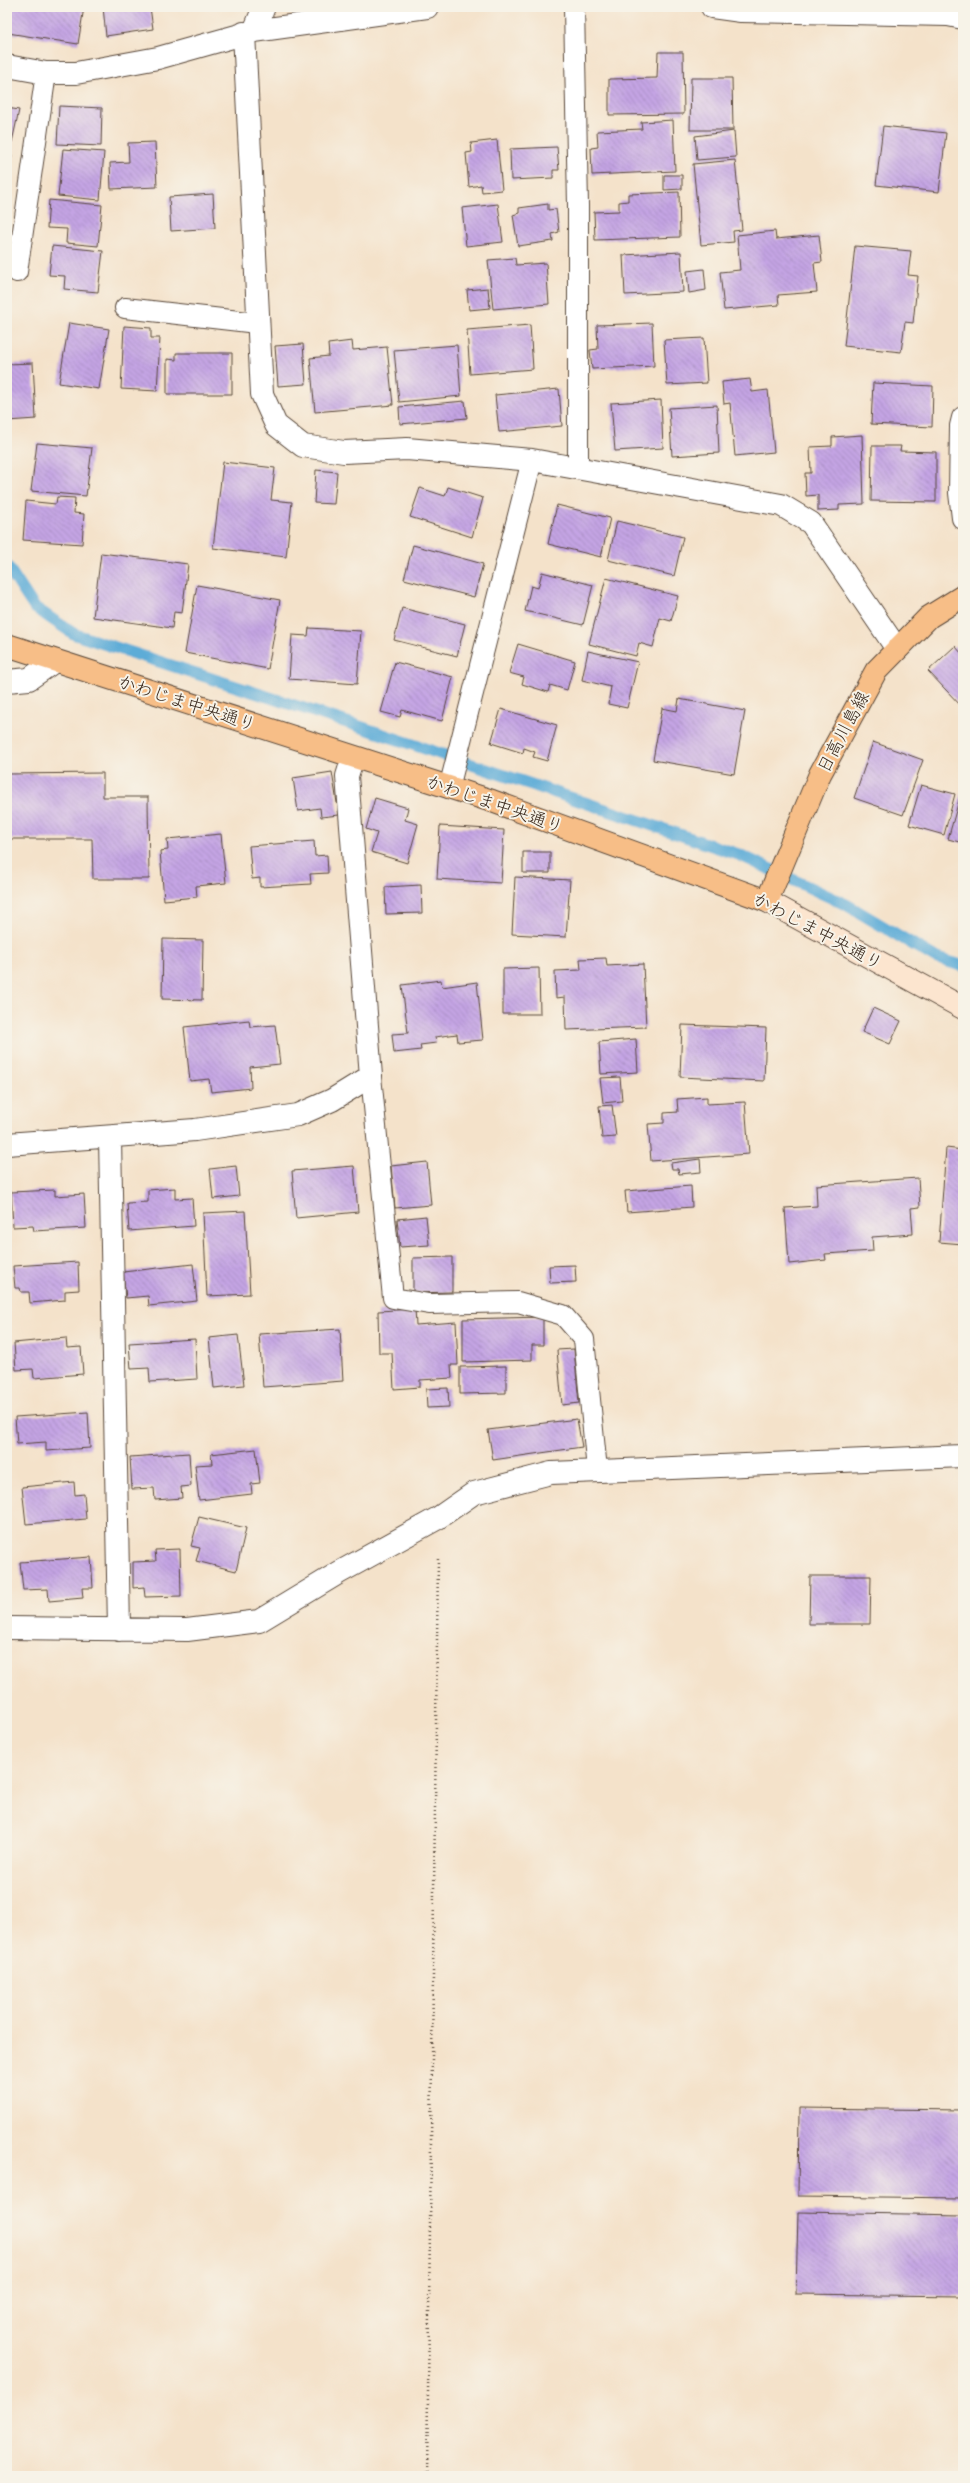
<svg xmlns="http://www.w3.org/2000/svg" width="970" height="2483" font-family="'Indie Flower','Klee One',sans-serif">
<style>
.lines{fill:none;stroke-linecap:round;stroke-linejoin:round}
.stream{stroke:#5dacd7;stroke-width:12}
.building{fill:url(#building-back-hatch)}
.lane-casing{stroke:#574638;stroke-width:22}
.street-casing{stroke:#574638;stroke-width:24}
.secondary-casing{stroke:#574638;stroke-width:24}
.primary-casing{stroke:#574638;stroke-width:24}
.path{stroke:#574638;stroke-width:2.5;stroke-dasharray:1 3;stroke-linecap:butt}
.lane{stroke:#fff;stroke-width:20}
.street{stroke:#fff;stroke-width:22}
.secondary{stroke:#fce5cf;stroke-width:22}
.primary{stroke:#f7be87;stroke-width:22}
.labels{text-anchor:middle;stroke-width:4;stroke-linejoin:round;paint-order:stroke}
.street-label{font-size:18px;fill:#3b2a1e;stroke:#f7f3e8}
</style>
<defs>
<pattern id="building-back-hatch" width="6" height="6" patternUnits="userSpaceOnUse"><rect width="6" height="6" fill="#c4a4e4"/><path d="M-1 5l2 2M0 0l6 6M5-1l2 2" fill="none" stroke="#a086b8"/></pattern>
</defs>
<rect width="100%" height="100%" fill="#f7f3e8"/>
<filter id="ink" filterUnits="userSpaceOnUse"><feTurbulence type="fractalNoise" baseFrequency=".025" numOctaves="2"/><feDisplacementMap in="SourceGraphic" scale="8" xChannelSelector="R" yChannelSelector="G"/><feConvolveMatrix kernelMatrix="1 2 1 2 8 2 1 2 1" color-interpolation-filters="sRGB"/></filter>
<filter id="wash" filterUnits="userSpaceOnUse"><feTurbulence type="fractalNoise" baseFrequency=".012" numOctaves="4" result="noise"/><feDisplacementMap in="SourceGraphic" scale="16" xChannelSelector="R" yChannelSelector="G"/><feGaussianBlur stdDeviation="0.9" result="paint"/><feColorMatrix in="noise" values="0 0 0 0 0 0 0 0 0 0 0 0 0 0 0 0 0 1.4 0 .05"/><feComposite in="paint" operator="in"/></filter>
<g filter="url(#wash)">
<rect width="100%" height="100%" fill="#f4e2ca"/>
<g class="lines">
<!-- stream -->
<path class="stream" d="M7 566 34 607 74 634 358 726 740 855 847 905 936 958 963 966"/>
</g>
<g id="blocks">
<!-- building -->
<path class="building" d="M7 7H84L78 44 8 33Z
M103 7H150L153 29 106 36Z
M658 52H683L684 114 609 115V79L657 78Z
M691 78H732L733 130H690Z
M59 106 102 108 101 146 57 144Z
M7 108 19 110 12 142 7 141Z
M673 120 675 171 592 175 591 148 598 147 597 131 642 129 641 122Z
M883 126 946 133 939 192 876 185Z
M734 131 736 157 697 160 695 136Z
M497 140 502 190 482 192 481 185 469 187 466 153 472 152 471 143Z
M155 142 157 187 111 189 110 163 129 162 128 143Z
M557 147 559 170H553V178L511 180 510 149Z
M63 149 104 152 100 200 58 196Z
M7 155H12L8 184H7Z
M735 160 742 230 733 231 734 242 701 245 693 164Z
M664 175H682V189L664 190Z
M679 192 680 237 595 240 594 212 619 211V202L628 201V194Z
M213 194 215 228 171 231 169 197Z
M49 200 102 205 98 246 66 243 67 229 47 228Z
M498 204 503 242 466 246 462 208Z
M548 204V210L556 209 559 232 552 234 553 241 518 246 513 215 519 213V208Z
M775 231 776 239 819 235 822 262 814 263 817 292 778 295 779 305 724 310 720 272 740 270 737 235Z
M52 246 103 251 98 292 64 289 65 276 49 275Z
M855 246 911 251 908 275 918 276 913 323 905 322 901 352 844 346Z
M681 252 683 292 625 295 623 255Z
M515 258 516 265 546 263 549 304 493 309 488 260Z
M704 269 706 290 689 293 687 271Z
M488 288 490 308 469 310 467 290Z
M69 323 109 329 99 389 59 383Z
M652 323 654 366 592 369 590 350 598 349 597 325Z
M530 325 533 369 470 374 467 330Z
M124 326 151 328V338H160L157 391 121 389Z
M704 338 707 383 667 385 664 340Z
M352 341 353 350 387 347 393 405 315 412 310 358 329 356 328 344Z
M303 344 306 384 278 386 275 346Z
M457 345 461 396 399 402 394 350Z
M176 353H232V394H167V359L176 360Z
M33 363 36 419 7 421V364Z
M750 379 752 392 768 390 774 452 735 456 730 403 724 404 722 382Z
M873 383 933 386 932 427 871 424Z
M559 389 562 426 499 432 495 395Z
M661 400 663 448 615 451 611 403Z
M465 401 467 418 400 424 399 407Z
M717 405 719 453 672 456 669 408Z
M862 435 864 504 839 505V510L818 511V495L806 496 805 473H811L810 447 832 446V437Z
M37 443 92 448 86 496 31 491Z
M872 446H901L900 451 936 452V502L871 501Z
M223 462 275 468 271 500 292 502 286 557 213 548Z
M316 470 337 472 334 504 314 503Z
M448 487 483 498 472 537 410 517 420 488 445 496Z
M57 497 75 498 74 513 84 514 82 544 23 540 26 501 56 504Z
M557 505 610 518 601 557 548 544Z
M617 521 683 537 674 576 608 560Z
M413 545 483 564 474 597 404 579Z
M101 553 188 564 182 613 174 612 172 628 93 617Z
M542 572 593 585 583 625 525 611 531 586 538 588Z
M606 578 678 596 671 621 660 618 653 647 639 643 636 656 589 644Z
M197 585 280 600 268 669 185 653Z
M402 608 465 624 457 656 394 640Z
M309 628 361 631 357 684 289 679 292 635 308 636Z
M518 644 575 661 567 690 550 685 548 692 522 684 524 677 509 673Z
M955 646 963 655V708L928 671Z
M588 651 638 662 627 708 608 704 611 687 582 680Z
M395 662 453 677 442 721 402 710 400 717 381 712Z
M679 699 745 711 734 774 653 760 662 708 677 711Z
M501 709 557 725 547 761 533 757 535 752 524 748 523 753 491 743Z
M873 742 923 760 903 815 854 798Z
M332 772 339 815 321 817 320 808 298 811 293 778Z
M103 773V797H148L149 879H93L92 839H7V774Z
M921 785 955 794 944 835 909 825Z
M961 793 963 794V843L948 839Z
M375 798 408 808 405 820 418 824 407 863 371 852 377 833 366 829Z
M440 826 504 830 501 883 437 879Z
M221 834 226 883 196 886 197 897 164 900 160 851 168 850 167 839Z
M314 841 315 856 327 855 328 873 310 874 311 884 260 887V878L252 879 249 846Z
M523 852H550V873H523Z
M515 877 570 880 566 937 512 934Z
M421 885 422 913 386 914 385 887Z
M163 939 203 940 202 1000 162 999Z
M606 958 607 966 643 964 646 1027 566 1030 565 997 556 998 555 971 581 970 580 959Z
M539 968 540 1014H503V969Z
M441 980 442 987 477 982 483 1040 458 1042 457 1034 435 1037 436 1043 420 1045 421 1050 394 1053 392 1034 408 1033 402 985Z
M873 1008 901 1021 890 1044 862 1032Z
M249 1020 250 1027 275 1025 280 1064 250 1067 251 1088 211 1092 209 1079 190 1081 184 1027Z
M682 1025 766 1028 764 1081 680 1077Z
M636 1039 638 1072 601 1074 599 1042Z
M620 1077 622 1101 603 1103 600 1078Z
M707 1097V1104L745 1102 749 1154 651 1161 648 1124 664 1123V1113L678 1112 677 1099Z
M612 1105 616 1137 602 1138 599 1106Z
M946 1148 963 1150V1244L939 1242Z
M700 1159 701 1172 679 1174 678 1169H672L671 1163Z
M427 1162 431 1205 395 1208 391 1166Z
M236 1166 239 1196 213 1199 210 1169Z
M354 1166 358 1212 296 1218 292 1171Z
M918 1178 920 1207 911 1208 913 1234 872 1237 873 1251 825 1254 826 1260 789 1264 785 1208 817 1206 816 1185Z
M691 1186 692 1207 627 1212 625 1191Z
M175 1188V1199L192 1198 194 1226 129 1231 127 1203 148 1202V1190Z
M55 1190V1196L84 1194 86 1228 34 1231 33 1226 13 1227 11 1192Z
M245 1211 250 1294 207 1296 203 1213Z
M426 1216 429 1245 400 1247 397 1219Z
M452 1257V1292L413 1293V1258Z
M78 1262 79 1290 65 1291V1300L30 1303 29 1292H21L20 1288H15L13 1266Z
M193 1264 197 1301 149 1306 148 1296 126 1298 123 1272Z
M575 1265 576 1282 550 1283 549 1266Z
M415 1309 416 1325 456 1322 458 1365H451L452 1378 420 1380V1387L394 1389 392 1353H379L378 1311Z
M543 1317V1345H532V1360L463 1362V1319Z
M340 1329 343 1381 263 1387 259 1334Z
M238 1335 244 1385 214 1388 209 1338Z
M66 1338 67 1348 81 1347 83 1374 34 1378 33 1369 16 1370 14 1343Z
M195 1339 197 1379 150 1382 149 1368 131 1369 129 1343Z
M574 1349 579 1403 562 1405 557 1350Z
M506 1366V1393L460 1394V1367Z
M448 1388 449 1407 427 1408 426 1389Z
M88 1412 90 1448 46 1451V1442L17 1444 15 1417Z
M577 1419 582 1447 493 1460 488 1430Z
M256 1449 260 1483 251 1484 252 1494 199 1500 195 1465 212 1464 211 1454Z
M189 1453 191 1486 181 1487 182 1498 155 1500 154 1488 132 1489 130 1457Z
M74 1482 75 1495 84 1494 86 1519 26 1524 22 1487Z
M199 1517 246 1528 236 1571 196 1561 200 1548 191 1546Z
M180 1549 181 1596 145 1597 144 1587 133 1588V1562L156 1561 155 1550Z
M91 1557 93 1588H82L83 1598 49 1601 48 1589 23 1590 20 1562Z
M810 1576H871L870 1624H809Z
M799 2108 963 2110V2198L798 2196Z
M798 2212 963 2215V2296L796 2294Z"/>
</g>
</g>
<g filter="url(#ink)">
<use href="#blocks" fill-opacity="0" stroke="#574638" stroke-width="1"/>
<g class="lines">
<defs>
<path id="lane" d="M574 7 578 206V469
M17 272 46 73
M125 308 257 323
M449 788 532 460
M371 1076 393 1298 429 1304 518 1302 563 1315 584 1339 597 1470"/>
<path id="street" d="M712 7 741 11 948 15 963 18
M254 31 264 7
M244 33 262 394 276 425 303 446 344 452 407 449 532 460 781 505 811 523 897 649
M7 66 46 73H76L158 58 254 31 427 7
M963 418 961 426 960 493 963 518
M7 681 29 679 55 661
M110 1137 119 1630
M7 1144 195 1130 298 1115 332 1100 371 1076 347 776 353 757
M7 1628 187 1630 259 1621 340 1572 438 1518 474 1493 551 1473 963 1456"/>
<path id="secondary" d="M767 901 963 1008"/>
<path id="primary" d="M7 645 492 801 767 901 820 774 876 671 929 617 963 596"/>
</defs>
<!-- lane casing -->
<use href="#lane" class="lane-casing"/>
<!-- street casing -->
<use href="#street" class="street-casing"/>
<!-- secondary casing -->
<use href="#secondary" class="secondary-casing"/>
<!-- primary casing -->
<use href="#primary" class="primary-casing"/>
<!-- path -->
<path class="path" d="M427 2476 438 1557"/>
<!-- lane -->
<use href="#lane" class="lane"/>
<!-- street -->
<use href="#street" class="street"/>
<!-- secondary -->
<use href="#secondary" class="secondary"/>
<!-- primary -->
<use href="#primary" class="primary"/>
</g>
</g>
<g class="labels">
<!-- street labels -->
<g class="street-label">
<text transform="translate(187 703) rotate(18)" y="6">かわじま中央通り</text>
<text transform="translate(843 732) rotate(-62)" y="6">日高川島線</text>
<text transform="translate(495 804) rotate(19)" y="6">かわじま中央通り</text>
<text transform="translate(818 931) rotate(28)" y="6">かわじま中央通り</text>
</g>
</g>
<!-- margin -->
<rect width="970" height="2483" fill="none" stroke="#f7f3e8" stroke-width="24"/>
</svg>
